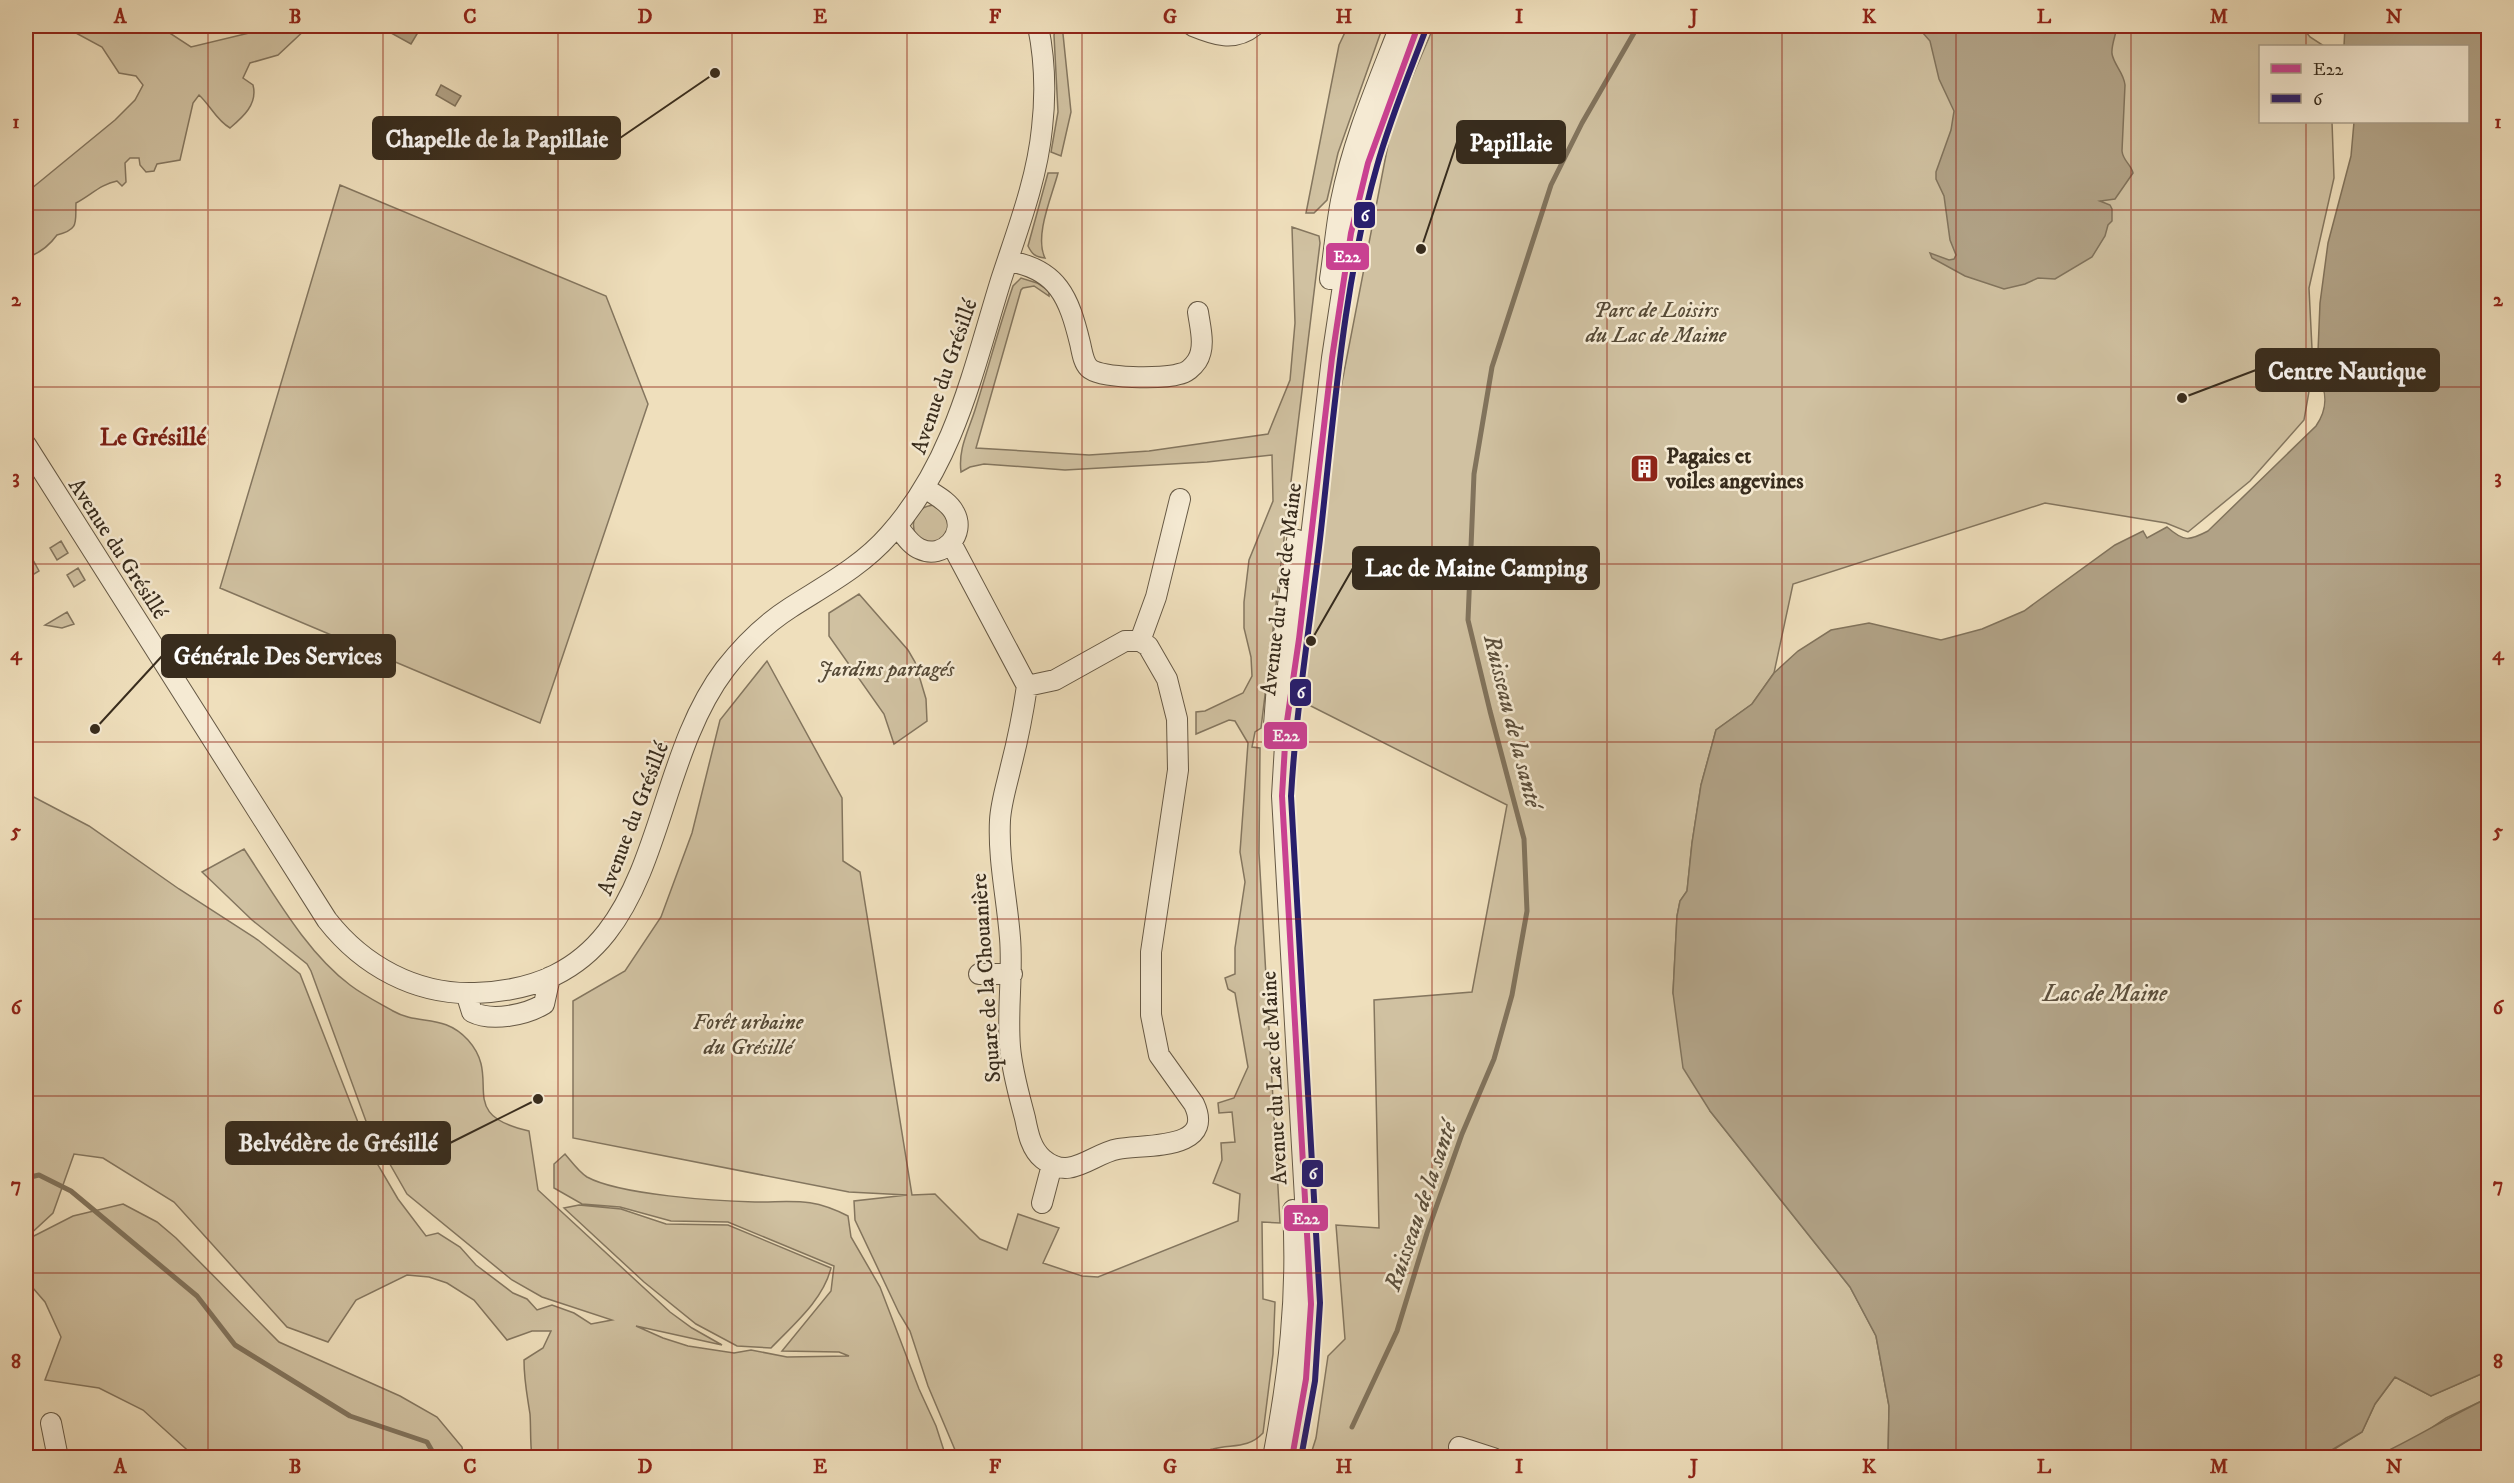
<svg xmlns="http://www.w3.org/2000/svg" width="2514" height="1483" font-family="'IM FELL DW Pica',serif">
<style>
.green{fill:#d0c1a1;stroke:#84765f;stroke-width:1.5}
.water{fill:#b1a286;stroke:#81735c;stroke-width:1.5}
.lines{fill:none;stroke-linecap:round;stroke-linejoin:round}
.stream{stroke:#81735c;stroke-width:5}
.minor-casing{stroke:#665945;stroke-width:22}
.minor{stroke:#f5ead3;stroke-width:20}
.bus-1-casing{stroke:#f5ead3;stroke-width:10}
.bus-2-casing{stroke:#f5ead3;stroke-width:10}
.bus-1{stroke:#c94191;stroke-width:6}
.bus-2{stroke:#291f6c;stroke-width:6}
.grid{fill:none;stroke:#8f2418;stroke-width:1.5;stroke-opacity:0.55}
.labels{text-anchor:middle;stroke-width:5;stroke-linejoin:round;paint-order:stroke}
.park-label{font-size:22px;font-style:italic;fill:#564a37;stroke:#f5ead3}
.street-label{font-size:22px;fill:#382c1d;stroke:#f5ead3}
.poi-label{font-size:22px;font-weight:bold;fill:#382c1d;stroke:#f5ead3;text-anchor:start}
.neighbourhood-label{font-size:24px;font-weight:bold;fill:#7a1f14;stroke:#f5ead3}
.water-label{font-size:24px;font-style:italic;fill:#5c4f3c;stroke:#f5ead3}
.leader{fill:none;stroke:#382c1d;stroke-width:2}
.callout-dot{fill:#382c1d;stroke:#f5ead3;stroke-width:2}
.callout{fill:#382c1d;stroke:#382c1d;stroke-width:2}
.callout-label{font-size:24px;text-anchor:middle;font-weight:bold;fill:#fff}
.line-badge{stroke:#f5ead3;stroke-width:2}
.badge-label{font-size:16px;text-anchor:middle;font-weight:bold;fill:#fff}
.neatline{fill:none;stroke:#8f2418;stroke-width:2}
.grid-label{font-size:20px;text-anchor:middle;font-weight:bold;fill:#8f2418}
</style>
<rect width="100%" height="100%" fill="#efdfbc"/>
<filter id="stains"><feTurbulence type="fractalNoise" baseFrequency=".00333" numOctaves="4"/><feColorMatrix values="0 0 0 0 .2 0 0 0 0 .09 0 0 0 0 .02 0 0 0 .5 -.17"/></filter>
<radialGradient id="worn" r=".72"><stop offset=".6" stop-color="#630" stop-opacity="0"/><stop offset="1" stop-color="#630" stop-opacity=".3"/></radialGradient>
<!-- green -->
<path class="green" d="M63 26H159L191 47 249 33 272 32 271 26H309L278 55 250 63 243 78 253 85C258 104 243 117 230 128 216 120 211 106 199 95L193 103 180 160 157 164 154 171 146 172 140 165 139 158H130L125 163 126 182 122 186 117 181C101 184 91 195 76 203 75 222 80 229 57 235 49 246 38 254 26 258V193L115 120 135 100 143 85 136 76 119 73 102 47Z
M1056 26H1065L1063 34 1071 112 1061 156 1051 152 1058 112 1054 35Z
M1348 26H1383L1338 153 1327 200 1314 213H1306L1339 45Z
M1434 26H2301L2310 37 2324 46H2260V122H2332L2334 178 2309 288 2313 369 2304 420 2250 481 2188 532 2166 523 2045 503 1793 584 1774 673 1752 704 1716 730 1701 785 1692 843 1687 891 1680 901 1677 916 1673 993 1710 1111 1850 1287 1876 1336 1889 1406 1888 1457H1310L1316 1438 1328 1356 1345 1339 1336 1225 1379 1228 1374 1000 1472 992 1507 805 1297 699 1333 429 1392 124Z
M1048 173H1058C1052 196 1034 236 1045 258 1035 257 1032 254 1028 246Z
M340 185 606 296 648 404 540 723 220 588Z
M1292 227 1319 236 1320 243 1261 728 1255 732 1252 747 1260 748 1259 853 1280 1223 1262 1222 1263 1299 1275 1302 1273 1354 1263 1433C1248 1449 1232 1444 1213 1449 1206 1450 1200 1455 1195 1457H958L928 1386 910 1331 899 1313 855 1220 854 1201 907 1195 849 1192 573 1138V1001L625 971 661 917 692 833 720 720 767 661 842 798 843 861 860 872 912 1195 935 1194 980 1239 1007 1250 1018 1214 1059 1228 1043 1263 1082 1276 1098 1277 1238 1221 1240 1194 1213 1183 1222 1160 1221 1143 1235 1142 1232 1112 1219 1113 1218 1103 1234 1098 1248 1067 1235 993 1228 989 1225 978 1235 974V948L1245 882 1240 852 1248 743 1235 721 1229 720 1196 734V712L1205 711 1243 693 1252 676 1251 657 1244 628V602L1249 560 1273 501 1272 455 1207 462 1065 470 984 464 970 467 961 472C958 449 968 432 975 410 988 369 999 327 1013 286L1021 278 1037 283 1049 291V296L1034 286 1023 288 1021 290 976 448 1089 455 1149 451 1268 434 1290 380 1295 323Z
M935 505 948 513 949 535 931 545 916 536C909 520 917 506 935 505Z
M61 541 68 553 57 560 50 548Z
M32 558 39 571 26 579V566Z
M78 568 85 580 74 587 67 575Z
M859 594 908 650 915 662 926 699 927 721 894 744 884 714 829 636V613Z
M67 612 74 624 62 628 45 625Z
M26 793 89 826 179 889 258 940 300 974 368 1148 398 1199 426 1236 438 1233 460 1247 476 1265 513 1293 527 1299 537 1310 552 1305 574 1313 591 1324 612 1320 542 1297 512 1280 407 1194 367 1124 311 971 307 964 252 920 202 872 244 849C274 894 306 952 350 985 363 995 379 1003 393 1011 419 1026 443 1013 468 1040 504 1080 453 1114 529 1131L538 1190 670 1312 692 1328 722 1345 636 1326 663 1338 688 1346 734 1353 751 1350 787 1357 849 1356 839 1352 782 1351 831 1291 834 1266 728 1222 671 1221 620 1207 582 1204 554 1188V1164L565 1154C571 1161 579 1172 587 1177 620 1195 716 1201 755 1202 794 1202 811 1197 848 1216L851 1237 880 1287 919 1389 936 1426 946 1457H532C530 1443 531 1428 530 1414 527 1394 524 1381 524 1360L543 1348 551 1331H532L507 1340 474 1300 447 1283 429 1277 407 1275 356 1300 328 1342 287 1327 174 1202 103 1158 74 1154 53 1213 26 1238Z
M123 1204 157 1222 176 1238 279 1342 400 1396 437 1417 462 1447 464 1457H195L143 1410 99 1388 45 1380 61 1337 45 1302 26 1280V1240L73 1216Z
M579 1205 621 1209 666 1224 728 1225 831 1268C823 1300 794 1324 771 1348L737 1346 696 1324 644 1282 564 1208Z
M2488 1371V1398L2446 1418 2418 1437 2375 1457 2320 1458 2362 1432 2375 1404 2395 1377 2431 1396Z"/>
<!-- water -->
<path class="water" d="M395 26H401L417 34 411 44 391 33Z
M1911 26C1924 25 1940 24 1953 26 1973 29 1995 39 2012 26H2117C2116 35 2111 45 2112 54 2114 65 2124 73 2125 85L2122 151C2123 161 2131 164 2133 173L2115 199 2100 201 2110 205 2112 209V221L2108 225 2105 236 2092 257 2055 279 2038 278 2025 284 2004 289 1965 276 1932 258 1930 253 1949 260 1954 259 1956 255 1950 240 1944 196 1936 179V172L1951 130 1954 111 1939 79 1930 41 1923 33Z
M2345 26H2488V1371L2431 1396 2395 1377 2375 1404 2362 1432 2320 1457H1888L1889 1406 1876 1336 1850 1287 1710 1111 1683 1068 1673 993 1677 916 1680 901 1687 891 1692 843 1701 785 1716 730 1752 704 1774 673 1798 651 1831 630 1869 623 1941 640 1982 629 2024 611 2115 545 2143 531 2147 538 2167 527C2184 542 2189 541 2208 531L2316 426C2327 410 2328 392 2317 375L2320 303 2328 243 2351 156 2354 122H2468V46H2344Z
M441 85 461 96 455 106 436 95Z
M2488 1398V1454L2485 1457H2375C2414 1439 2450 1416 2488 1398Z"/>
<g class="lines">
<!-- stream -->
<path class="stream" d="M26 1178 39 1175 71 1191 197 1296 235 1345 350 1416 427 1442 436 1458
M1352 1427 1397 1331 1427 1233 1462 1134 1494 1059 1512 995 1527 911 1524 839 1490 711 1468 620 1474 474 1492 367 1551 185 1582 123 1638 26"/>
<defs>
<path id="minor" d="M1193 26C1215 35 1234 42 1254 26
M1008 261C1058 269 1069 298 1080 343 1082 351 1083 362 1089 368 1100 379 1164 379 1179 374 1186 373 1193 367 1197 361 1206 347 1200 327 1198 312
M1330 279C1334 253 1336 227 1341 201 1353 140 1378 83 1400 26
M26 445 327 920C363 966 416 995 475 993 670 987 638 784 725 669 743 646 765 624 790 608 824 586 861 567 889 535 954 463 973 370 1001 280 1017 231 1037 180 1042 128 1046 93 1045 60 1038 26
M897 526C904 534 910 545 920 549 943 560 967 534 954 512 948 501 935 495 925 488
M951 543 1027 686 1055 680 1125 641H1140L1148 646 1167 679 1177 719 1178 770 1151 952V1015L1159 1055 1194 1104C1216 1151 1144 1144 1118 1149 1091 1154 1070 1182 1043 1159 1031 1149 1028 1133 1025 1118 1019 1095 1012 1071 1010 1047 1007 1010 1013 974 1010 938 1007 898 998 860 1000 820 1001 802 1007 784 1011 766 1018 739 1023 713 1027 686
M1140 641 1156 597 1180 499
M1273 738 1277 685 1297 540
M979 974H1012
M466 993 472 1012C492 1022 526 1015 544 1004L550 977
M1042 1203 1052 1165
M51 1423 58 1458
M1459 1447 1493 1458
M1273 1458C1289 1374 1298 1295 1293 1210
M1292 1458 1306 1379 1311 1304 1282 796 1286 728 1299 639 1332 358 1351 233 1368 163 1385 112 1418 26"/>
</defs>
<!-- minor casing -->
<use href="#minor" class="minor-casing"/>
<!-- minor -->
<use href="#minor" class="minor"/>
<defs>
<path id="bus-1" d="M1292 1458 1306 1379 1311 1304 1282 796 1286 728 1299 639 1332 358 1351 233 1368 163 1418 26"/>
<path id="bus-2" d="M1301 1458 1315 1381 1320 1303 1291 796C1296 710 1310 624 1320 539 1334 416 1343 284 1377 166 1390 119 1409 74 1426 29"/>
</defs>
<!-- bus-1 casing -->
<use href="#bus-1" class="bus-1-casing"/>
<!-- bus-2 casing -->
<use href="#bus-2" class="bus-2-casing"/>
<!-- bus-1 -->
<use href="#bus-1" class="bus-1"/>
<!-- bus-2 -->
<use href="#bus-2" class="bus-2"/>
</g>
<!-- grid -->
<path class="grid" d="M208 26V1458M383 26V1458M558 26V1458M732 26V1458M907 26V1458M1082 26V1458M1257 26V1458M1432 26V1458M1607 26V1458M1782 26V1458M1956 26V1458M2131 26V1458M2306 26V46M2306 122V1458M26 210H2488M26 387H2488M26 564H2488M26 742H2488M26 919H2488M26 1096H2488M26 1273H2488"/>
<!-- icons -->
<defs>
<symbol id="building-square" viewBox="-11 -11 22 22"><rect x="-9" y="-9" width="18" height="18" rx="4" fill="#8f2418" stroke="#f5ead3"/><path d="M-4-6H4V6H1V3H-1V6H-4ZM-2.5-4.3h1.7v1.8h-1.7ZM.8-4.3h1.7v1.8H.8ZM-2.5-1h1.7V.8h-1.7ZM.8-1h1.7V.8H.8Z" fill="#fff"/></symbol>
</defs>
<g fill-rule="evenodd">
<use href="#building-square" x="1628" y="452" width="33" height="33"/>
</g>
<g class="labels">
<!-- park labels -->
<g class="park-label">
<text x="1656" y="317">Parc de Loisirs<tspan x="1656" dy="25">du Lac de Maine</tspan></text>
<text x="886" y="676">Jardins partagés</text>
<text x="748" y="1029">Forêt urbaine<tspan x="748" dy="25">du Grésillé</tspan></text>
</g>
<!-- street labels -->
<g class="street-label">
<text transform="translate(943 376) rotate(-71)" y="8">Avenue du Grésillé</text>
<text transform="translate(119 548) rotate(57)" y="8">Avenue du Grésillé</text>
<text transform="translate(1280 589) rotate(-83)" y="8">Avenue du Lac de Maine</text>
<text transform="translate(632 818) rotate(-69)" y="8">Avenue du Grésillé</text>
<text transform="translate(985 978) rotate(-94)" y="8">Square de la Chouanière</text>
<text transform="translate(1273 1078) rotate(-93)" y="8">Avenue du Lac de Maine</text>
</g>
<!-- poi labels -->
<g class="poi-label">
<text x="1666" y="463">Pagaies et<tspan x="1666" dy="25">voiles angevines</tspan></text>
</g>
<!-- neighbourhood labels -->
<g class="neighbourhood-label">
<text x="153" y="445">Le Grésillé</text>
</g>
<!-- water labels -->
<g class="water-label">
<text transform="translate(1513 721) rotate(76)" y="8">Ruisseau de la santé</text>
<text x="2105" y="1001">Lac de Maine</text>
<text transform="translate(1420 1206) rotate(-71)" y="8">Ruisseau de la santé</text>
</g>
</g>
<!-- callouts -->
<path class="leader" d="M715 73L620 138M1421 249L1457 142M2182 398L2256 370M1311 641L1353 568M95 729L162 656M538 1099L450 1143"/>
<g class="callout-dot">
<circle cx="715" cy="73" r="6"/>
<circle cx="1421" cy="249" r="6"/>
<circle cx="2182" cy="398" r="6"/>
<circle cx="1311" cy="641" r="6"/>
<circle cx="95" cy="729" r="6"/>
<circle cx="538" cy="1099" r="6"/>
</g>
<g class="callout">
<rect x="373" y="117" width="247" height="42" rx="6"/>
<rect x="1457" y="121" width="108" height="42" rx="6"/>
<rect x="2256" y="349" width="183" height="42" rx="6"/>
<rect x="1353" y="547" width="246" height="42" rx="6"/>
<rect x="162" y="635" width="233" height="42" rx="6"/>
<rect x="226" y="1122" width="224" height="42" rx="6"/>
</g>
<g class="callout-label">
<text x="497" y="147">Chapelle de la Papillaie</text>
<text x="1511" y="151">Papillaie</text>
<text x="2347" y="379">Centre Nautique</text>
<text x="1476" y="576">Lac de Maine Camping</text>
<text x="278" y="664">Générale Des Services</text>
<text x="338" y="1151">Belvédère de Grésillé</text>
</g>
<g class="line-badge">
<rect x="1353" y="201" width="23" height="28" rx="6" fill="#291f6c"/>
<rect x="1325" y="242" width="45" height="29" rx="6" fill="#c94191"/>
<rect x="1289" y="678" width="23" height="29" rx="6" fill="#291f6c"/>
<rect x="1263" y="721" width="45" height="29" rx="6" fill="#c94191"/>
<rect x="1301" y="1159" width="23" height="29" rx="6" fill="#291f6c"/>
<rect x="1283" y="1204" width="46" height="28" rx="6" fill="#c94191"/>
</g>
<g class="badge-label">
<text x="1365" y="221">6</text>
<text x="1347" y="262">E22</text>
<text x="1301" y="698">6</text>
<text x="1286" y="741">E22</text>
<text x="1313" y="1179">6</text>
<text x="1306" y="1224">E22</text>
</g>
<!-- margin -->
<rect width="2514" height="1483" fill="none" stroke="#efdfbc" stroke-width="66"/>
<!-- legend -->
<rect x="2259" y="45" width="210" height="78" fill="#f5ead3" stroke="#a99e8a" stroke-width="1.5"/>
<rect x="2271" y="64" width="30" height="9" fill="#c94191" stroke="#a99e8a" stroke-width="1.5"/>
<text x="2313" y="75" font-size="18" fill="#382c1d">E22</text>
<rect x="2271" y="94" width="30" height="9" fill="#291f6c" stroke="#a99e8a" stroke-width="1.5"/>
<text x="2313" y="105" font-size="18" fill="#382c1d">6</text>
<rect x="33" y="33" width="2448" height="1417" class="neatline"/>
<g class="grid-label">
<text x="120" y="23">A</text>
<text x="295" y="23">B</text>
<text x="470" y="23">C</text>
<text x="645" y="23">D</text>
<text x="820" y="23">E</text>
<text x="995" y="23">F</text>
<text x="1170" y="23">G</text>
<text x="1344" y="23">H</text>
<text x="1519" y="23">I</text>
<text x="1694" y="23">J</text>
<text x="1869" y="23">K</text>
<text x="2044" y="23">L</text>
<text x="2219" y="23">M</text>
<text x="2394" y="23">N</text>
<text x="16" y="128">1</text>
<text x="2498" y="128">1</text>
<text x="16" y="306">2</text>
<text x="2498" y="306">2</text>
<text x="16" y="483">3</text>
<text x="2498" y="483">3</text>
<text x="16" y="660">4</text>
<text x="2498" y="660">4</text>
<text x="16" y="837">5</text>
<text x="2498" y="837">5</text>
<text x="16" y="1014">6</text>
<text x="2498" y="1014">6</text>
<text x="16" y="1191">7</text>
<text x="2498" y="1191">7</text>
<text x="16" y="1368">8</text>
<text x="2498" y="1368">8</text>
<text x="120" y="1473">A</text>
<text x="295" y="1473">B</text>
<text x="470" y="1473">C</text>
<text x="645" y="1473">D</text>
<text x="820" y="1473">E</text>
<text x="995" y="1473">F</text>
<text x="1170" y="1473">G</text>
<text x="1344" y="1473">H</text>
<text x="1519" y="1473">I</text>
<text x="1694" y="1473">J</text>
<text x="1869" y="1473">K</text>
<text x="2044" y="1473">L</text>
<text x="2219" y="1473">M</text>
<text x="2394" y="1473">N</text>
</g>
<rect width="100%" height="100%" filter="url(#stains)"/>
<rect width="100%" height="100%" fill="url(#worn)"/>
</svg>
